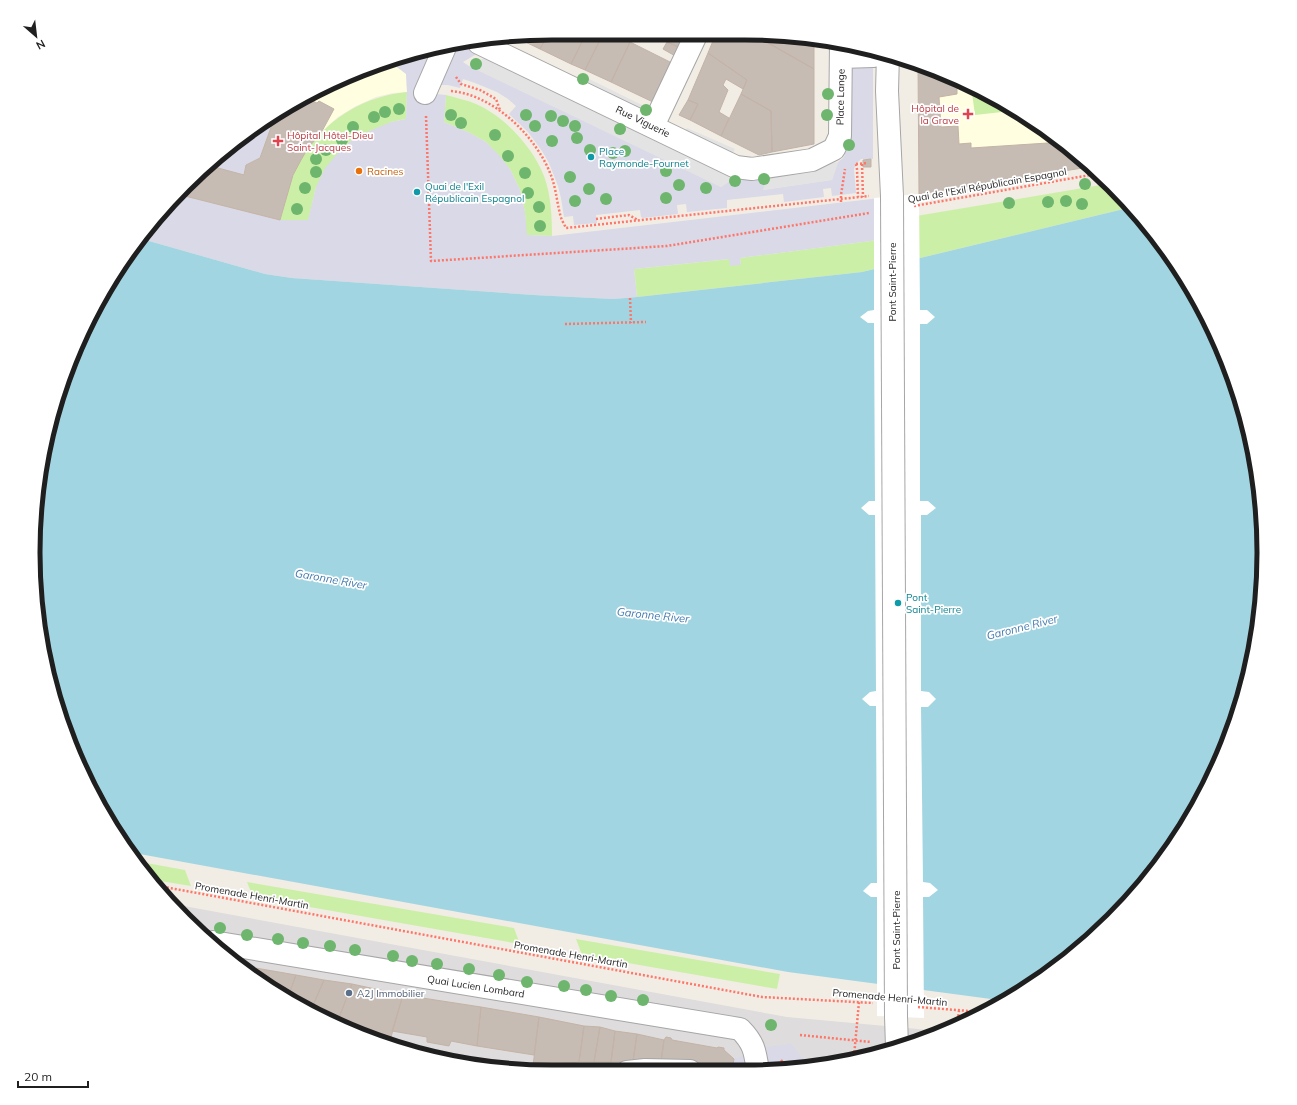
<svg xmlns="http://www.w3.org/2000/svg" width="1297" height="1105" font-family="Mulish,sans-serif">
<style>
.residential{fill:#dedcdc}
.education{fill:#fffee0}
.grass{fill:#ccefa7}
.parking{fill:#e3e3e3}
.plaza{fill:#d9d9e7}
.water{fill:#a2d5e2}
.pier{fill:#fff}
.building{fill:#c6bcb4;stroke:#c4b3a6}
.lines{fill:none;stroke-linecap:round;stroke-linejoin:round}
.minor-casing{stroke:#a6a6a6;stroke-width:24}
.path{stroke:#ff7568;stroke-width:2.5;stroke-dasharray:2 2;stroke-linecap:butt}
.minor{stroke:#fff;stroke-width:22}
.minor-bridge-casing{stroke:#a6a6a6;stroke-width:24;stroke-linecap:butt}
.minor-bridge{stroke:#fff;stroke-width:22}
.tree{fill:#6eb56d}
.health-dot{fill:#e0444e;stroke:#fff;stroke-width:1.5}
.culture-dot{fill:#0f9aa8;stroke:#fff;stroke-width:1.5}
.food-dot{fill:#e8710a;stroke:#fff;stroke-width:1.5}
.service-dot{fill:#5c6f8a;stroke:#fff;stroke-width:1.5}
.labels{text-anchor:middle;stroke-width:3.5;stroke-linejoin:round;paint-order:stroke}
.street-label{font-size:10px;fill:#1f1f1f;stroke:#fff}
.health-label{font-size:10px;fill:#be3a42;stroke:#fff;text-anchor:end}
.culture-label{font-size:10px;fill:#0d838f;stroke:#fff;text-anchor:start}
.food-label{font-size:10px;fill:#c56008;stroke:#fff;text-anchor:start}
.service-label{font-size:10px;fill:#4e5e75;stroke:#fff;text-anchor:start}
.water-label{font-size:11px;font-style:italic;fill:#417aaf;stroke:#fff}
.rim{fill:none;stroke:#1f1f1f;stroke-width:5}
</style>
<rect width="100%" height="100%" fill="#f1ede5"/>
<!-- residential -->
<path class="residential" d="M173 904 787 1017 940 1031 912 1044 779 1071 552 1072 451 1062 354 1033 264 984 185 920Z"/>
<!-- education -->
<path class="education" d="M389 61 406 73 407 92 393 93 376 97 356 106 338 117 328 126 293 175 280 220 181 195 210 162 323 87Z
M918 65 974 87 1061 140 1089 167 919 194Z"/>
<!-- grass -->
<path class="grass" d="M971 86 1011 109V111L975 115Z
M407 92 406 119 391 122 316 187 308 221 280 220C285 205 287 187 294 173 315 127 356 97 407 92Z
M446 95C456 98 467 100 476 104 504 116 533 147 544 176 551 195 552 216 552 236L526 235 525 212 520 190 510 169 486 142 470 133 444 122Z
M1107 184 1132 207 862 272 637 297 634 269 730 259 741 265 740 258 878 240 880 222Z
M141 862 185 870 191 886 154 880Z
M247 882 514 928 520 944 253 897Z
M576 939 780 974 777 989 582 955Z"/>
<!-- parking -->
<path class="parking" d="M488 56 739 175 721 187 469 66Z
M587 78 644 106 641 111 584 84Z
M687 128 735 149 732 155 684 133Z
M838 162 832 180 762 190 768 174Z"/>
<!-- plaza -->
<path class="plaza" d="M466 44 480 52 463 62 469 66 721 187 739 175 768 174 763 190 832 180 838 162 843 158 845 155 847 74 851 66 873 59V159H861L856 164 854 169 856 193 832 196 831 188 823 189 824 197 784 202 783 194 727 200V208L687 212 686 204 677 205 678 214 643 218 641 217 640 210 596 215 597 223 574 225 573 216 564 217 561 198 558 186 549 163 542 151 528 132 509 114 516 106 508 99 497 92 475 83 463 79 460 88 448 85H436V94L446 95 444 122 470 133 486 142 499 155 510 169 520 190 525 212 527 235 552 236 880 198 878 240 740 258 741 265 730 266 729 259 634 269 637 297 613 299 534 295 292 278 265 274 142 239 181 195 280 220H308L316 187 325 168 337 154 355 137 391 122 406 119 407 92 406 74 389 61 418 51Z
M274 119 260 158 246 165 244 175 207 165 210 162Z
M791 1044 808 1065 779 1071H732L734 1059 768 1047Z"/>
<!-- water -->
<path class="water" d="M1132 207 1194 293 1236 385 1260 484 1263 586 1246 687 1211 782 1157 869 1087 943 1006 1001 788 972 134 853 103 812 61 720 37 620V484L72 354 121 264 142 239 265 274 292 278 534 295 613 299 637 297 862 272Z"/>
<!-- pier -->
<path class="pier" d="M919 194 920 310H927L935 317 927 324H920V501H928L936 508 927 515H921V691L929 692 936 699 928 707H921L923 882 930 883 938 890 929 897H923L924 1018 877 1016V897H871L863 891 871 883H877L876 706H870L862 699 870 692 876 691 875 515H869L861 508 869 501H875L874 323H868L860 317 868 311 874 310V198Z"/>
<!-- building -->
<path class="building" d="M552 33 586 34 571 64 540 49 548 34Z
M548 34 540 49 517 38Z
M586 34H603L585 70 571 64Z
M603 34H619L631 40 611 82 585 70Z
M670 35H687L681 48 667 42Z
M715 36H757L814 69V144L772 152 771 111 741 94 747 80 708 53Z
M757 36 814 38V69L757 37Z
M630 42 674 64 655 103 611 82Z
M667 42 681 48 677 57 663 49Z
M708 53 747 80 743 89 726 79 723 85 728 90 719 112 729 118 721 136 690 120 698 104 688 100Z
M918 65 957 80V94L939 97 941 127 958 126 959 144 971 143V148L1063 142 1089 167 919 194Z
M741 94 771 111 772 152 759 155 721 136Z
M306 98 317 103 319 101 334 109 321 133 308 148 301 160 293 175 280 220 181 195 207 165 244 175 246 165 260 158 274 119Z
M688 100 698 104 690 120 679 115Z
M871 159V167H863V160Z
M244 966 296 975 288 997 264 984 243 968Z
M296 975 324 980 311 1010 288 997Z
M324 980 352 984 337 1023 311 1010Z
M352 984 403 995 391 1037 346 1028 337 1023Z
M403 995 481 1007 477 1046 451 1041 449 1046 427 1042V1037L392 1031Z
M481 1007 539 1017 534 1055 477 1046Z
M539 1017 584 1026 579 1062 533 1066Z
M584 1026 600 1027 594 1062H579Z
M600 1027 615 1031 611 1062H594Z
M615 1031 637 1034 633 1061 611 1062Z
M375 1034 391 1037 389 1043 373 1038Z
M637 1034 664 1040 661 1061H633Z
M666 1037 671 1038 672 1040 717 1048 718 1047 724 1048V1050L734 1059 733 1064 731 1066 661 1063 664 1040Z"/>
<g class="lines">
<defs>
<path id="minor" d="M479 43 736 167 752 169 812 160 834 149 840 136 841 43
M888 54 887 91 892 196
M841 57 873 56
M425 93 445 47
M653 126 696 35
M213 942 740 1029C754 1043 755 1051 758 1071
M896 1016 897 1047
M627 1072 645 1070 690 1071"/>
</defs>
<!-- minor casing -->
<use href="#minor" class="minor-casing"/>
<!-- path -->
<path class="path" d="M456 77 461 84 480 90 496 99 500 110
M451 91C495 95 538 138 552 178 556 190 557 202 560 214 561 219 564 224 566 228L869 196
M426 116 431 261 667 246 869 213
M856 164 868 163
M856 164 857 169 858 197
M862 164 863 197
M841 202V195L845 169
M914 206 1096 174
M596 219 629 215 638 220
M630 298 631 323
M565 324 646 322
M159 886 762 997 873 1003
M918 1007 982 1012
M957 1024 959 1011
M800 1035 871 1042
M854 1056 859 1002
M781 1060 788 1069"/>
<!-- minor -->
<use href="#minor" class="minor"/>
<defs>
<path id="minor-bridge" d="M892 196 896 1016"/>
</defs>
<!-- minor-bridge casing -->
<use href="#minor-bridge" class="minor-bridge-casing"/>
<!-- minor-bridge -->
<use href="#minor-bridge" class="minor-bridge"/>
</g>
<!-- trees -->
<g class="tree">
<circle cx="476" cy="64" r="6"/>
<circle cx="583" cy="79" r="6"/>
<circle cx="828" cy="94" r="6"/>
<circle cx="399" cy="109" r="6"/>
<circle cx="646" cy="110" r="6"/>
<circle cx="385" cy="112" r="6"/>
<circle cx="451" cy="115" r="6"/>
<circle cx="526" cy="115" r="6"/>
<circle cx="827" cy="115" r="6"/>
<circle cx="551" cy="116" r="6"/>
<circle cx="374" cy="117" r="6"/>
<circle cx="563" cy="121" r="6"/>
<circle cx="461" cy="123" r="6"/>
<circle cx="535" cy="126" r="6"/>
<circle cx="575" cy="126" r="6"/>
<circle cx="353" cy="127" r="6"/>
<circle cx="620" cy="129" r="6"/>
<circle cx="495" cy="135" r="6"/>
<circle cx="577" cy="138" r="6"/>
<circle cx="342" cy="140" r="6"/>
<circle cx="552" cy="141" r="6"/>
<circle cx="849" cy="145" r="6"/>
<circle cx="326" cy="150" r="6"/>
<circle cx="590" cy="150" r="6"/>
<circle cx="625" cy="151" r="6"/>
<circle cx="613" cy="153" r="6"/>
<circle cx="508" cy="156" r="6"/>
<circle cx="316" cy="159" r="6"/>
<circle cx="666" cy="171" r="6"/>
<circle cx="316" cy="172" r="6"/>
<circle cx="525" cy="173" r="6"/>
<circle cx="570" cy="177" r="6"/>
<circle cx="764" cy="179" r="6"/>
<circle cx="735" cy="181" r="6"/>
<circle cx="1085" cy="184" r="6"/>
<circle cx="679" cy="185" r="6"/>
<circle cx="305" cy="188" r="6"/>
<circle cx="706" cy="188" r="6"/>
<circle cx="589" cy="189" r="6"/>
<circle cx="528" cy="193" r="6"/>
<circle cx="666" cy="198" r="6"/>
<circle cx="606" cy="199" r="6"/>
<circle cx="575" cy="201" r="6"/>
<circle cx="1066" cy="201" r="6"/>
<circle cx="1048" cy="202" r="6"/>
<circle cx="1009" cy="203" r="6"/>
<circle cx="1082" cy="204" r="6"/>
<circle cx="539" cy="207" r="6"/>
<circle cx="297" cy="209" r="6"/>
<circle cx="540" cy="226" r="6"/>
<circle cx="220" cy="928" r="6"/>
<circle cx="247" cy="935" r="6"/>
<circle cx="278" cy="939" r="6"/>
<circle cx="303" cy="943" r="6"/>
<circle cx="330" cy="946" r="6"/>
<circle cx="355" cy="950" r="6"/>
<circle cx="393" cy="956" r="6"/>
<circle cx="412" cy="961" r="6"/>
<circle cx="437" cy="964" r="6"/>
<circle cx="469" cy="969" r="6"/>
<circle cx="499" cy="975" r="6"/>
<circle cx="527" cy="982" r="6"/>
<circle cx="564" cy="986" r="6"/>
<circle cx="586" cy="990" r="6"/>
<circle cx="611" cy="996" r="6"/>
<circle cx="643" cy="1000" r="6"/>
<circle cx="771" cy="1025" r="6"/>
</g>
<!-- markers -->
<g class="health-dot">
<path d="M966 108h4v4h4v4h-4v4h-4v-4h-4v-4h4z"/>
<path d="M276 135h4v4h4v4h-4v4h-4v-4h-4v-4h4z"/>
</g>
<g class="culture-dot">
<circle cx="591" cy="157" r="4"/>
<circle cx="417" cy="192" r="4"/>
<circle cx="898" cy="603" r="4"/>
</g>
<circle class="food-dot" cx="359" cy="171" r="4"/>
<circle class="service-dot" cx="349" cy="993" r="4"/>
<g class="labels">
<!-- street labels -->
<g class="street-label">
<text transform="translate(840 97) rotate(-89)" y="4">Place Lange</text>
<text transform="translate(643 121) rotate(26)" y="4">Rue Viguerie</text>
<text transform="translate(987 185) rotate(-10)" y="4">Quai de l'Exil Républicain Espagnol</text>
<text transform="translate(892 282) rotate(-90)" y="4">Pont Saint-Pierre</text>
<text transform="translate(252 895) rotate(10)" y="4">Promenade Henri-Martin</text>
<text transform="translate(896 930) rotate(-90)" y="4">Pont Saint-Pierre</text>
<text transform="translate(571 954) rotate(10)" y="4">Promenade Henri-Martin</text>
<text transform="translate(476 986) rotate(9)" y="4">Quai Lucien Lombard</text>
<text transform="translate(890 997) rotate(5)" y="4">Promenade Henri-Martin</text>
</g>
<!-- health labels -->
<g class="health-label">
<text x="959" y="112">Hôpital de<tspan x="959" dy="12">la Grave</tspan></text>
<text x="287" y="139" text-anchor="start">Hôpital Hôtel-Dieu<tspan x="287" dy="12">Saint-Jacques</tspan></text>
</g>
<!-- culture labels -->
<g class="culture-label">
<text x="599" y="155">Place<tspan x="599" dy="12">Raymonde-Fournet</tspan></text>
<text x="425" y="190">Quai de l'Exil<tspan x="425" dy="12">Républicain Espagnol</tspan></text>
<text x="906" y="601">Pont<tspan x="906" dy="12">Saint-Pierre</tspan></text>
</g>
<!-- food labels -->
<g class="food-label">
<text x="367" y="175">Racines</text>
</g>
<!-- service labels -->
<g class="service-label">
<text x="357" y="997">A2J Immobilier</text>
</g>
<!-- water labels -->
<g class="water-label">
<text transform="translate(331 579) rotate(10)" y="4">Garonne River</text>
<text transform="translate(653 615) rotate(6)" y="4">Garonne River</text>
<text transform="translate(1022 627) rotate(-14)" y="4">Garonne River</text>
</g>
</g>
<!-- crop -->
<path d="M0 0H1297V1105H0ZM552 40H745A512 512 0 0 1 1257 552V553A512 512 0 0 1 745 1065H552A512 512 0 0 1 40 553V552A512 512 0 0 1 552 40Z" fill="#fff" fill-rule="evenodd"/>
<path class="rim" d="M552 40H745A512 512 0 0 1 1257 552V553A512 512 0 0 1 745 1065H552A512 512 0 0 1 40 553V552A512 512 0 0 1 552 40Z"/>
<!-- north arrow -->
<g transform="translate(36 36) rotate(152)" stroke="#ffffff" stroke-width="3" paint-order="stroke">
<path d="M0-3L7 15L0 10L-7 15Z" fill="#1f1f1f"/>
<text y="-6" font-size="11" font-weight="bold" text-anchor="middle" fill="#1f1f1f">N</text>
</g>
<!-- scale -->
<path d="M18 1081v6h70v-6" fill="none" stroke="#1f1f1f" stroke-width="2"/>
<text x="24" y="1081" font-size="12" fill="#1f1f1f" stroke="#ffffff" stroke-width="3" paint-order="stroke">20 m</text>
</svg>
